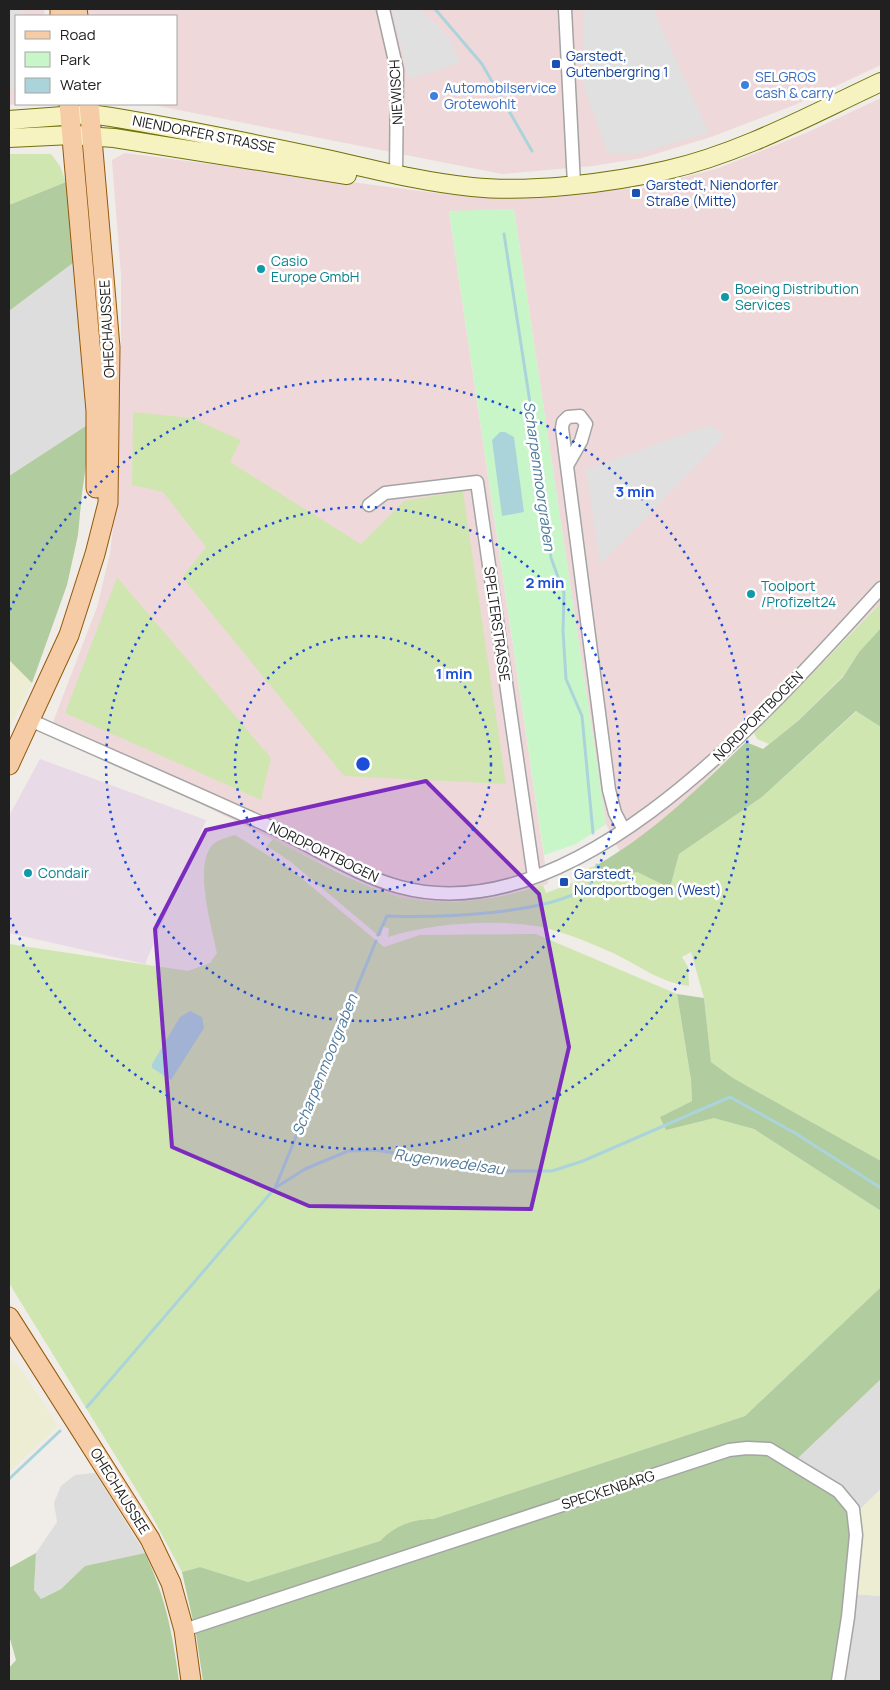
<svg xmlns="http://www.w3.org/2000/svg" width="890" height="1690" font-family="Manrope,sans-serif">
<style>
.residential{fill:#dedddd}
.commercial{fill:#efd8d9}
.industrial{fill:#e9dae7}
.farmland{fill:#ededd4}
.grass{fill:#d0e6b1}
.forest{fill:#b1cc9f}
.park{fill:#c9f6c8}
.parking{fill:#e0e0e0}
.water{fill:#abd4da}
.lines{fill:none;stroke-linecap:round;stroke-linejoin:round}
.stream{stroke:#abd4da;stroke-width:3}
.minor-casing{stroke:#a4a4a4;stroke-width:15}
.secondary-casing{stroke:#70720c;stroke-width:20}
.primary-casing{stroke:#92590a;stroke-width:21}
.minor{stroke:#fff;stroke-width:12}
.secondary{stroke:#f6f3c0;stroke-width:18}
.primary{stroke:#f6cca6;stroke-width:19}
.marked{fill:#7b2cbf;fill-opacity:0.2;stroke:#7b2cbf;stroke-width:4;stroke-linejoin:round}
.ring{fill:none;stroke:#1d4ed8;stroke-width:2.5;stroke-dasharray:2.5 5}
.transit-dot{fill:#1a4fb4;stroke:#fff;stroke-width:2}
.shop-dot{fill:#3f7fe0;stroke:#fff;stroke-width:2}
.culture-dot{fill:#0f9aa8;stroke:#fff;stroke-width:2}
.labels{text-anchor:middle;stroke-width:5;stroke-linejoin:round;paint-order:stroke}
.transit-label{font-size:14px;fill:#164399;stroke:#fff;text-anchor:start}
.shop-label{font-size:14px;fill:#366cbe;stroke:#fff;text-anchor:start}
.street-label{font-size:14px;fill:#202020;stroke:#fff}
.culture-label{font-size:14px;fill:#0d838f;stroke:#fff;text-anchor:start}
.water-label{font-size:15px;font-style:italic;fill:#4c7a9b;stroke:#fff}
.centre{fill:#1d4ed8;stroke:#fff;stroke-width:2.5}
.ring-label{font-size:15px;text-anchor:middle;font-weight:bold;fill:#1d4ed8;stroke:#fff;stroke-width:5;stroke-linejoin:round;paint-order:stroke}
</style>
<rect width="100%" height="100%" fill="#f0ece7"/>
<!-- residential -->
<path class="residential" d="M77 260 92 422 9 476V311Z
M881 1379V1489L857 1512 796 1460Z
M95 1473 145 1553 85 1566 61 1589 41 1599 34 1590 36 1553 57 1522 54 1503 61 1486 75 1475Z
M854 1594 881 1596V1681H841Z"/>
<!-- commercial -->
<path class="commercial" d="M9 9H44L45 16H16V104L9 105Z
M87 9H881V65L797 104 711 137 642 158 593 166 502 174 148 104H176V16H88Z
M881 98V603L680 806 642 837 620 852 606 824 514 209 449 212 548 884 480 900 445 902 414 900 389 894 354 879 50 730 97 607 110 554 115 509 116 379 121 341V275L112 160 125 153 451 195 503 196 643 188 719 168 806 133Z"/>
<!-- industrial -->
<path class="industrial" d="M40 759 206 820 145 964 9 933V816Z"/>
<!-- farmland -->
<path class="farmland" d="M9 660 32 683 9 729Z
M9 1357 24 1373 58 1426 9 1472Z
M881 1489V1596L854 1594 857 1512Z"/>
<!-- grass -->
<path class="grass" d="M9 154H51L60 166 66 182 9 205Z
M133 412 191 418 241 440 230 462 361 544 404 501 463 491 506 784 344 776 182 577 206 547 163 492 132 485Z
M117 577 271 758 261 800 65 713Z
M881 603V628L859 652 844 675 798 721 769 744 757 739 754 733Z
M857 711 881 727V1161L733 1078 711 1062 704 998 691 952 682 957 688 967 689 986C659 982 642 967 615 954 593 944 560 930 536 926 492 919 430 923 388 937L389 928 383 927 381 936H379L291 862 267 846 273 839C311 858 349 881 390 894 440 909 495 900 543 885L546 893 580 880 577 873 597 865 600 882 637 872 670 888 679 854 762 797Z
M235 835 293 871 384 947 420 935 536 934 677 994 691 1080 692 1101 660 1117H714L754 1129 881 1211V1287L745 1416 433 1519C412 1519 394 1526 380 1541L248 1582 200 1567 182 1572 147 1507 9 1283V944L188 971 210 963 217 953C212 928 191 858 216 842 221 839 229 837 235 835Z"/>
<!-- forest -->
<path class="forest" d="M66 182 77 260 9 311V205Z
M92 422 82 493 78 535 67 585 32 683 9 660V476Z
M881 628V727L856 711 762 797 679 854 670 888 637 872 600 882 597 865C655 832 699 787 746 742L763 749 798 721 843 677 859 652Z
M677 994 704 998 711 1062 733 1078 881 1161V1211L754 1129 714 1118 666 1130 660 1117 692 1101 691 1080Z
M881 1287V1379L796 1460 836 1495 851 1517 844 1617 833 1681H203L196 1634 182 1572 200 1567 248 1582 380 1541C394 1526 412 1519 433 1519L745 1416Z
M36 1553 34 1590 41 1599 61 1589 85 1566 145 1553C166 1599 172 1631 179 1681H9V1668L16 1660 9 1635V1568Z"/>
<!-- park -->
<path class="park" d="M514 209 606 824 576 844 544 855 449 211Z"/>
<!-- parking -->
<path class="parking" d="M9 9H22V16H16V90H9Z
M392 9H421L450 39 460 63 409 79Z
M584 9H653L709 133 639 153H608L584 88Z
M711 425 725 436 600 565 586 469Z"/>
<!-- water -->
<path class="water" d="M500 432H505L514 437 524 512 502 516 492 440Z
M190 1011 202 1017 204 1028 171 1080 152 1068V1064L180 1017Z"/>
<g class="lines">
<!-- stream -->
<path class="stream" d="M435 9 482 64 532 151
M504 234 535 435 551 558 564 593 563 631 566 679 582 716 593 833
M378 935 387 916C433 918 553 915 589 885 595 880 596 873 597 865
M275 1188 376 941
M87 1407 275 1188 305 1169 348 1151 374 1150 440 1159 497 1171H552L583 1161 730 1097 795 1133 881 1188
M9 1479 60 1431"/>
<defs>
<path id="minor" d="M383 9 397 70 396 176
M565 9 574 184
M568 464 581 441 586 424 580 416 568 417 563 422 562 428 609 790 615 813 624 830
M369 505 385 493 477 482 534 877
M30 720C111 756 192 791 273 828 315 847 355 875 400 887 578 935 774 704 881 588
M184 1630 729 1450 747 1448 769 1449 838 1491 853 1509 856 1535 848 1617 838 1681"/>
<path id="secondary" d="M9 120 90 114 111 117C184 129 256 144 327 159 376 170 423 182 472 187 529 193 611 183 667 170 742 153 812 114 881 82
M9 138 72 135 114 138 347 175"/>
<path id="primary" d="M60 9V16
M77 9 78 16
M69 104 96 411V488
M9 765 69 635 95 554 108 503 110 347 89 104
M9 1317 150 1539 171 1583 184 1630 191 1681"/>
</defs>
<!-- minor casing -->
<use href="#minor" class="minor-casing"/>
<!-- secondary casing -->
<use href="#secondary" class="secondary-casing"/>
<!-- primary casing -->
<use href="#primary" class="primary-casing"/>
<!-- minor -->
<use href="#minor" class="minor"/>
<!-- secondary -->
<use href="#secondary" class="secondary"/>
<!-- primary -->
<use href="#primary" class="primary"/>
</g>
<!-- marked area -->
<path class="marked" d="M426 781 539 894 569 1047 531 1209 309 1206 172 1147 155 929 206 830Z"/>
<!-- distance rings -->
<g class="ring">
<circle cx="363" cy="764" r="128"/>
<circle cx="363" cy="764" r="257"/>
<path d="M10 610A385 385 0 1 1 10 918"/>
</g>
<!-- markers -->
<g class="transit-dot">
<rect x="551" y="59" width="10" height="10" rx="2.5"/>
<rect x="631" y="188" width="10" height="10" rx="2.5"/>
<rect x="559" y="877" width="10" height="10" rx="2.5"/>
</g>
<g class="shop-dot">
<circle cx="745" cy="85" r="5"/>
<circle cx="434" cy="96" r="5"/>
</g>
<g class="culture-dot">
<circle cx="261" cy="269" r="5"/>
<circle cx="725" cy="297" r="5"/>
<circle cx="751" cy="594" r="5"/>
<circle cx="28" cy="873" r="5"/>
</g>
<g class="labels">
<!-- transit labels -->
<g class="transit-label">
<text x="566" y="61">Garstedt,<tspan x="566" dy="16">Gutenbergring 1</tspan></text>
<text x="646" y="190">Garstedt, Niendorfer<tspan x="646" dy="16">Straße (Mitte)</tspan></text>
<text x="574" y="879">Garstedt,<tspan x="574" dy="16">Nordportbogen (West)</tspan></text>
</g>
<!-- shop labels -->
<g class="shop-label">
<text x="755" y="82">SELGROS<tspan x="755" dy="16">cash &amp; carry</tspan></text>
<text x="444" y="93">Automobilservice<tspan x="444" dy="16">Grotewohlt</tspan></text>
</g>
<!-- street labels -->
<g class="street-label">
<text transform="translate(396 92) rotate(-93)" y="5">NIEWISCH</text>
<text transform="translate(204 134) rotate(11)" y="5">NIENDORFER STRASSE</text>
<text transform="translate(107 329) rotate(-93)" y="5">OHECHAUSSEE</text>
<text transform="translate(497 624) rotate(82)" y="5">SPELTERSTRASSE</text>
<text transform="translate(758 716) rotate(-45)" y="5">NORDPORTBOGEN</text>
<text transform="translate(324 852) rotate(26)" y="5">NORDPORTBOGEN</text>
<text transform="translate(608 1490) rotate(-18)" y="5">SPECKENBARG</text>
<text transform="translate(120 1491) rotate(58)" y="5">OHECHAUSSEE</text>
</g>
<!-- culture labels -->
<g class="culture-label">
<text x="271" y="266">Casio<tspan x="271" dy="16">Europe GmbH</tspan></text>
<text x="735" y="294">Boeing Distribution<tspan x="735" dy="16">Services</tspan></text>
<text x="761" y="591">Toolport<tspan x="761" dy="16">/Profizelt24</tspan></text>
<text x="38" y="878">Condair</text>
</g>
<!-- water labels -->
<g class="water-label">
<text transform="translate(539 476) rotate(82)" y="5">Scharpenmoorgraben</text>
<text transform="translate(325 1065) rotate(-68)" y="5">Scharpenmoorgraben</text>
<text transform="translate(449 1162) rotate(8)" y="5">Rugenwedelsau</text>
</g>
</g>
<circle cx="363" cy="764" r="8" class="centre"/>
<g class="ring-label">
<text x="635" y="497">3 min</text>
<text x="545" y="588">2 min</text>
<text x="454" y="679">1 min</text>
</g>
<!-- border -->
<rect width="890" height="1690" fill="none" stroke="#202020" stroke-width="20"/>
<!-- legend -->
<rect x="15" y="15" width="162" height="90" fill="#ffffff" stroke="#a6a6a6"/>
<rect x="25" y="31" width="25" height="8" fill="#f6cca6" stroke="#a6a6a6"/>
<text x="60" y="40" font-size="15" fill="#202020">Road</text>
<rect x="25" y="52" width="25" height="15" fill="#c9f6c8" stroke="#a6a6a6"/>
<text x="60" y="65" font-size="15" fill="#202020">Park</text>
<rect x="25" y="78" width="25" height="15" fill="#abd4da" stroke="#a6a6a6"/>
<text x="60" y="90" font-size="15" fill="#202020">Water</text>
</svg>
